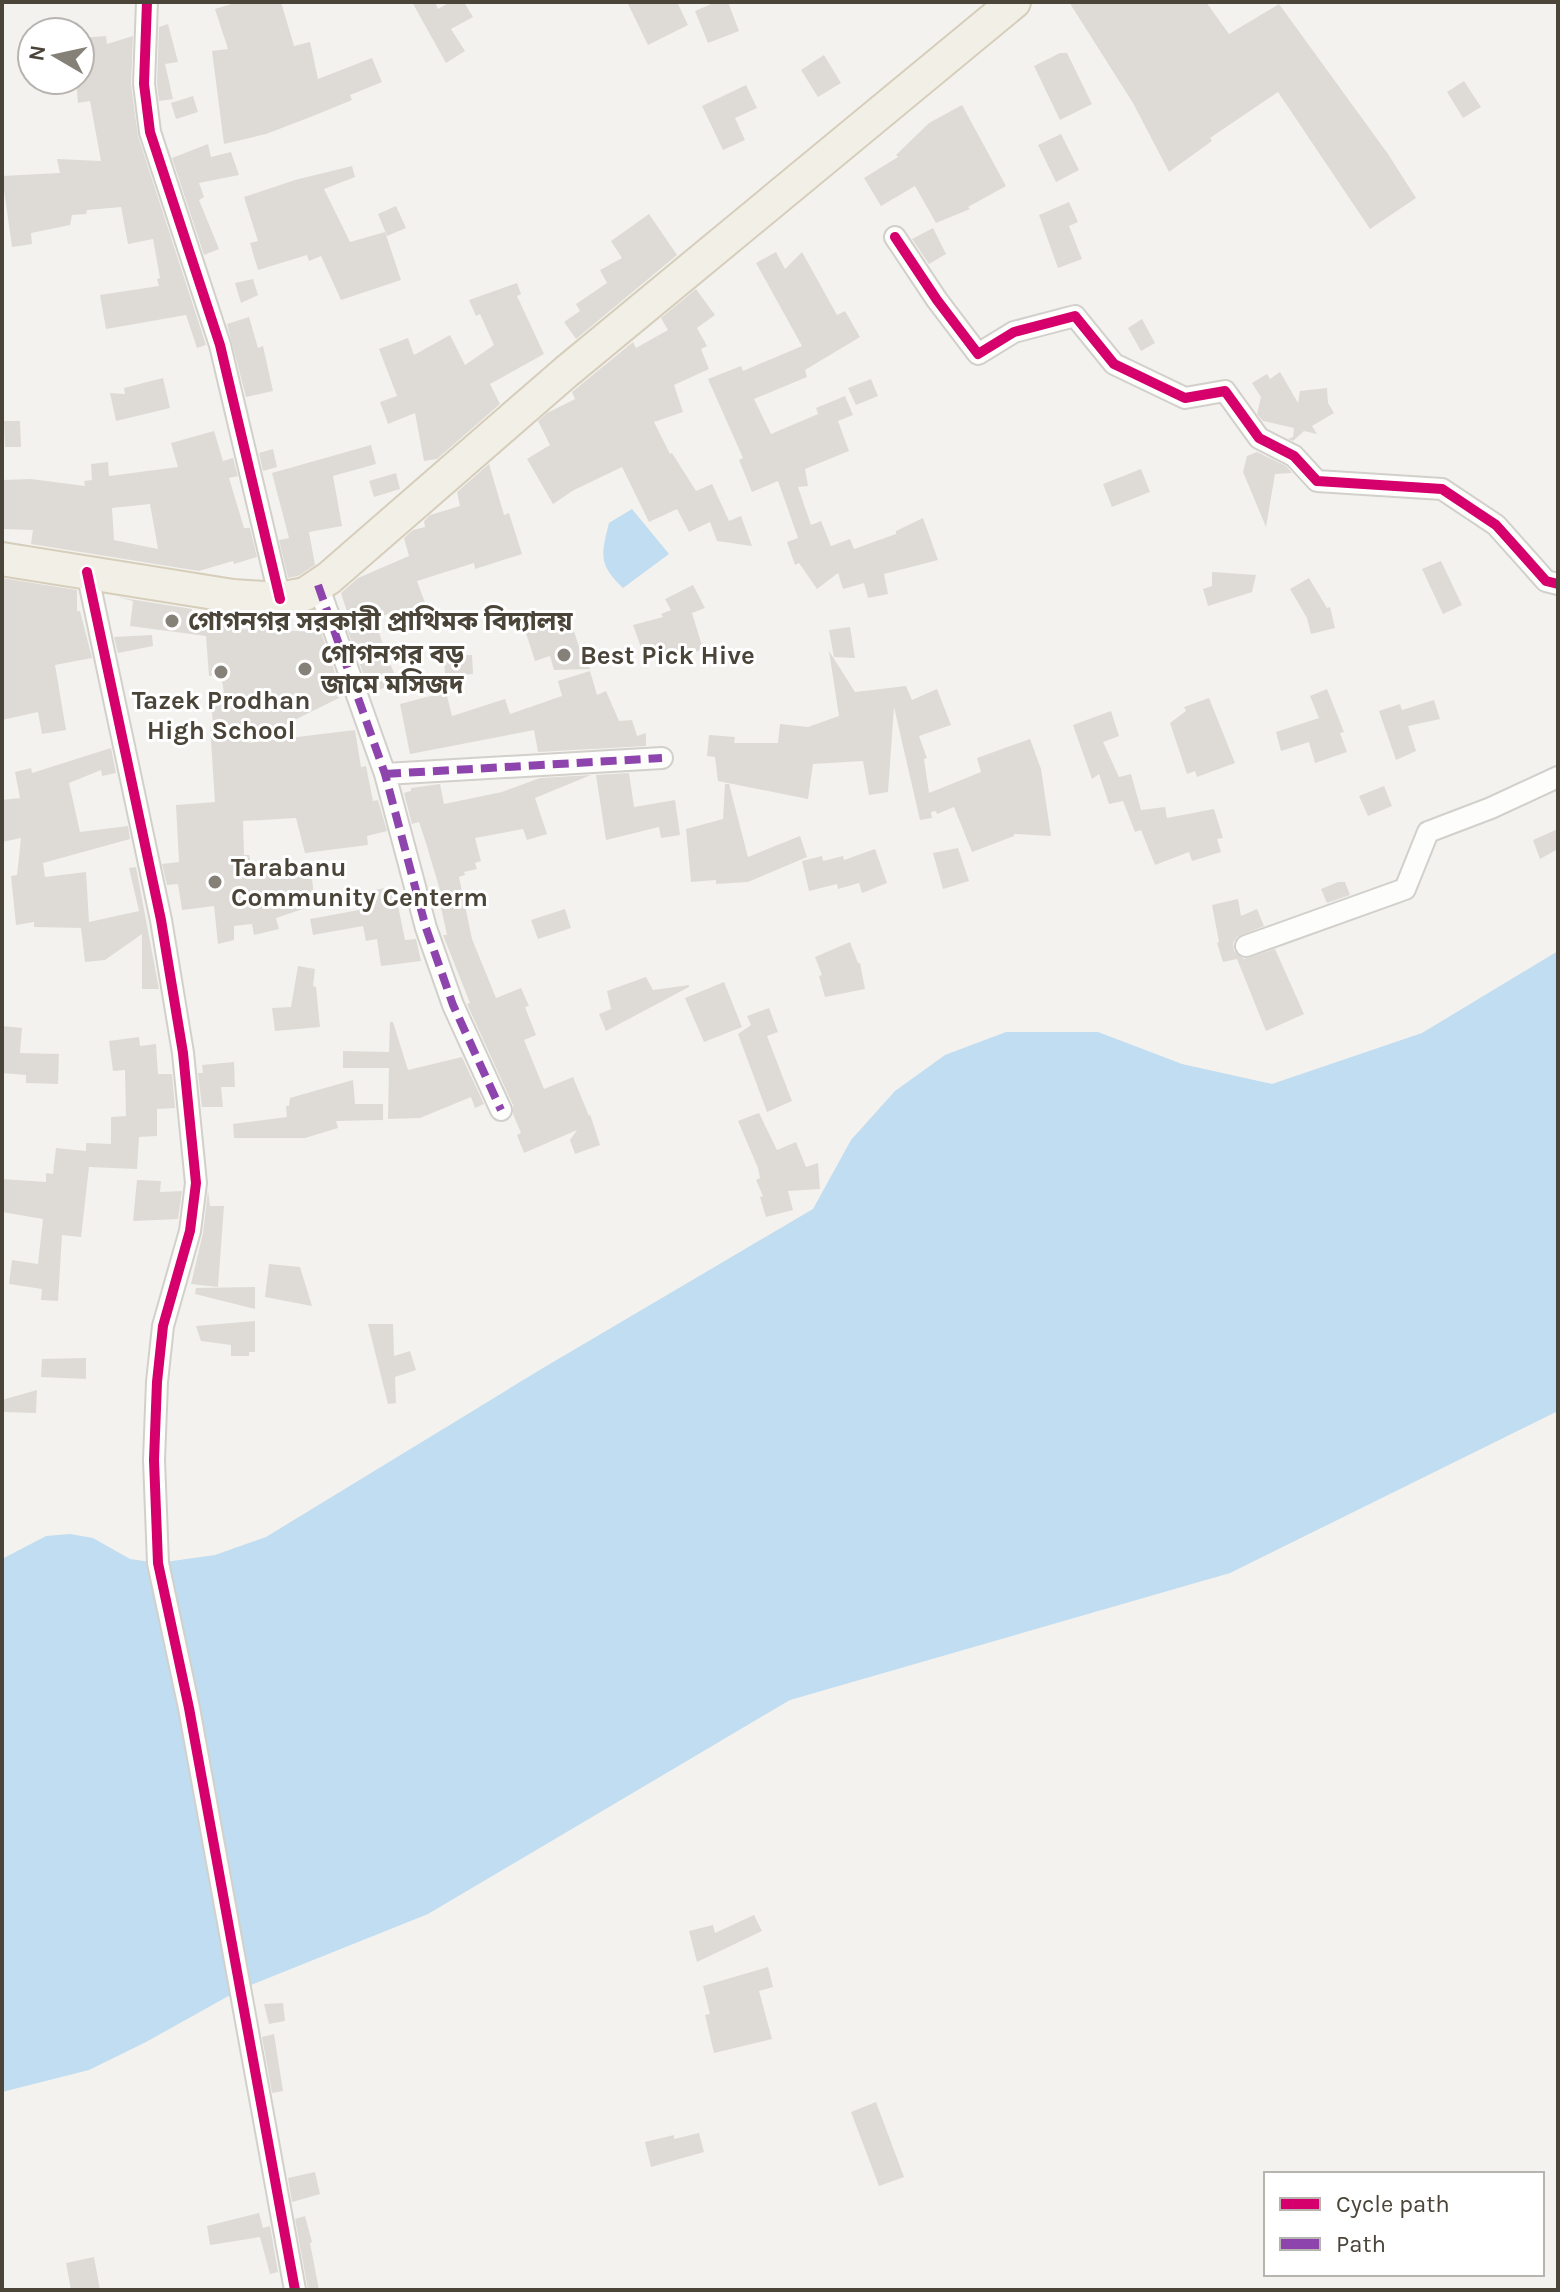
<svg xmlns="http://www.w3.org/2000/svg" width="1560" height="2292" font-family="Karla,'Noto Sans Bengali',sans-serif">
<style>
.water{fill:#c0ddf1}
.building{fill:#dedbd6;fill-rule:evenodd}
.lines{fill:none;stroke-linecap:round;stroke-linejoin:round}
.minor-casing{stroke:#d2d0cb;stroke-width:24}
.primary-casing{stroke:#d6cebb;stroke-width:36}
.minor{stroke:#fdfdfc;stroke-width:20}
.primary{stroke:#f2efe6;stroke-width:32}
.quiet{stroke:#8e44ad;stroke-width:8;stroke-dasharray:16 8;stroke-linecap:butt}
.cycleway-casing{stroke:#fff;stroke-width:15}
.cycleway{stroke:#d6006c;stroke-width:10}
.poi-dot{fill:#868178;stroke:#fff;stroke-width:3}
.labels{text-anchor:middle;stroke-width:6;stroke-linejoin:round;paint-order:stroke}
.poi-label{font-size:26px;font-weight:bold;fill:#4b4439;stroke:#fff;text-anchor:start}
</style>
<rect width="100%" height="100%" fill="#f4f2ee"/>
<!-- water -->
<path class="water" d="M632 509 669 554 623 588C598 564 601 555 609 523Z
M1558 951V1411L1230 1573 790 1700 428 1914 241 1989 146 2042 89 2070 2 2092V1559L46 1536 70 1534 93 1538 130 1559 158 1563 215 1555 266 1537 543 1368 813 1209 851 1140 895 1091 945 1055 1006 1032H1098L1182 1064 1272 1084 1422 1033Z"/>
<!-- building -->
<path class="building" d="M238 2H281L294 46 310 42 318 79 372 58 382 82 350 95 352 100 313 116 266 134 224 144 212 51 228 49 215 9Z
M412 2H435L438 9 450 2H464L473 17 451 29 465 51 446 63Z
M627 2H677L688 25 648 45Z
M716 2H728L739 31 708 43 695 11Z
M1069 2H1206L1229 34 1279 4 1388 154 1416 198 1370 229 1278 92 1210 138 1212 141 1169 172 1133 103Z
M168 24 178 62 165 64 173 99 159 101 157 83 159 27Z
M106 36 107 44 133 36 131 84 138 136 206 345 197 348 186 315 106 329 100 295 159 286 157 279 160 278 153 239 128 244 121 207 87 210 86 214 72 215 70 225 31 233 32 244 12 247 2 176 60 173 57 159 101 161 90 101 78 103 76 80H80V38Z
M1060 53H1067L1092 104 1060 120 1034 66Z
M824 55 841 83 818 97 801 70Z
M1464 81 1481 107 1463 118 1447 92Z
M746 85 757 108 735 118 745 140 723 150 702 106Z
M193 96 198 112 176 119 171 103Z
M962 105 1006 186 968 207 970 209 936 223 915 186 881 206 864 178 898 157 896 155 929 123Z
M1061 134 1079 170 1056 182 1038 145Z
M208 144 211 157 231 152 239 175 199 183 204 197 199 200 219 249 204 255 172 158Z
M352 166 355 177 324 189 350 242 385 232 401 280 341 300 321 256 309 261 307 255 258 270 250 243 258 241 244 197 295 180Z
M1069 202 1078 222 1069 226 1082 259 1058 268 1039 215Z
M396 206 406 228 387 236 378 214Z
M649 214 677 255 576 339 564 322 580 311 576 304 607 283 600 270 622 258 611 241Z
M933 228 946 254 929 264 912 239Z
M776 252 785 269 802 252 837 315 845 311 860 337 805 370 807 377 754 399 771 434 818 414 816 408 845 396 853 415 838 421 849 451 805 469 808 486 798 487 811 525 821 521 831 546 850 539 854 549 896 534V531L923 518 938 560 884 574 888 594 868 598 864 583 843 589 838 573 817 589 799 563 795 565 787 542 798 538 778 481 752 492 739 460 743 458 708 379 741 366 743 371 802 346 756 263Z
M253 279 258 295 241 303 235 283Z
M517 283 521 294 517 296 544 354 490 384 500 404 437 459 424 461 415 413 388 424 380 402 397 396 379 349 408 338 414 355 450 335 465 365 494 345 480 314 476 316 469 300Z
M696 289 715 315 697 328 707 346 701 349 709 369 674 385 683 412 654 422 670 454 672 453 696 491 712 484 729 521 741 516 752 546 717 541 710 522 689 532 677 509 649 522 622 467 574 490 553 504 527 459 550 445 538 421 547 413 575 399 572 392 633 342 636 348 668 330 661 318Z
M249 317 258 348 263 346 273 391 246 397 227 324Z
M1142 319 1155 343 1141 351 1128 328Z
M1280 372 1298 403 1300 391 1327 388 1328 403 1334 413 1312 426 1317 434 1304 431 1293 441 1288 439 1293 437 1294 428 1263 421 1257 414 1261 397 1252 383 1267 374 1270 379Z
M163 378 170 408 116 421 110 393 125 394 124 388Z
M871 379 878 396 856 405 848 388Z
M4 421H20L21 447H5Z
M214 431 223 461 233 458 238 476 229 478 244 528H250L257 557 234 564 233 561 199 571 31 544 33 530 2 529V480L31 479 85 486 84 481 92 480 91 464 108 462 109 476 178 467 171 443ZM150 504 158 549 114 540 112 508Z
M371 445 376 464 333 476 342 526 309 532 315 565 298 576 288 578 279 540 289 538 272 473Z
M273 449 277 467 263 471 259 453Z
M1257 452 1286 466 1292 473 1275 474 1266 527 1243 472 1247 456Z
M489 464 504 515 509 513 522 554 475 569 474 563 417 581 428 611 411 617 408 608 375 618 385 652 398 682 376 691 373 681 367 684 345 623 350 621 341 593 358 578 409 556 404 538 413 530 425 527 424 521 430 515 460 506 457 492Z
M1141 469 1150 492 1112 507 1103 484Z
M396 473 400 489 374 497 369 481Z
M1441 561 1462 605 1443 614 1422 569Z
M1212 572 1256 575 1252 592 1208 606 1203 589 1212 586Z
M2 578 77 590V611H80L92 658 55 665 66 730 42 734 38 712 2 720Z
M1309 578 1327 608 1330 607 1335 628 1311 634 1307 618 1290 589Z
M693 585 705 608 692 613 703 649 678 658 675 650 646 661 633 625 663 617 661 614 671 610 665 599Z
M117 597 192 609V612L240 620 239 629 321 632 343 696 248 743 355 730 361 767 366 766 373 801 378 800 387 831 367 836 368 845 305 853 296 818 243 821 244 855H249L251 863 311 870 315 905 276 918 279 929 254 935 252 924 234 926V940L218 944 214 906 182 910 178 884 167 885 162 864 179 862 176 805 215 802 210 726H213L211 696 224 692 221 675 209 676 206 636 130 626 133 601Z
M569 616 580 650 584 649 590 669 554 670 550 656 535 661 525 630Z
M850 627 855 658 834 657 829 630Z
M152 635 153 646 118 653 114 637Z
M829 651 855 692 906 686 912 700 937 689 951 725 919 736 927 758 924 759 929 793 981 772 977 758 1030 739 1041 769 1051 836 1014 834V836L972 852 954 807 937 814 936 811 931 812 932 818 920 820 894 707 888 792 869 795 863 761 813 764 808 799 718 781 715 757 707 756 709 735 735 737 734 743H778L780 724 808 727 839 716Z
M472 655 473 674 445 676 444 656Z
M590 671 597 695 606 691 619 721 632 720 637 736 646 733V746L538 752 534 730 410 754 400 704 446 692 452 716 505 699 510 714 562 696 558 681Z
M1327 689 1344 732 1340 733 1347 752 1315 763 1309 742 1281 751 1276 732 1319 718 1310 696Z
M1209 698 1235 763 1197 777 1195 771 1187 774 1170 723 1186 711 1184 707Z
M1434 700 1440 719 1408 726 1416 751 1396 760 1379 711 1400 704 1402 710Z
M1111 711 1119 736 1103 742 1119 777 1131 774 1141 810 1165 807 1167 818 1214 809 1223 838 1217 839 1221 852 1192 861 1189 852 1155 865 1141 830 1135 832 1123 801 1109 804 1099 774 1092 779 1073 725Z
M111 748 116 773 102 776 101 770 69 783 80 832 128 826 130 839 43 863 45 877 86 872 89 922 139 911 129 868 136 867 159 989H142V934L105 960 85 962 81 928 34 927V922L16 925 11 876 17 875 21 838 2 842V800L20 798 15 772 31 768 32 773Z
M629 773 634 807 675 800 680 835 661 838 659 827 606 840 596 775Z
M591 775 535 798 547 834 527 840 523 829 475 838 481 861 475 863 477 869 464 872 465 875 459 877 472 939 496 998 521 988 529 1006 525 1007 536 1035 524 1040 544 1089 573 1077 589 1116 590 1114 600 1145 575 1154 570 1140 577 1130 524 1153 517 1135 521 1133 513 1114V1105L467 1004 470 1003 443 935H447L439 898 442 897 426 843 419 822 412 824 404 793 411 791V788L440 784 444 804 502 792 540 778Z
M725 784H729L748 857 800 836 807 857 748 882 716 884V880L691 882 686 829 723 819Z
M1384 786 1392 806 1368 816 1359 796Z
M1558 829V849L1540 859 1533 840Z
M958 848 969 881 943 889 933 853Z
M875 849 887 883 862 893 859 883 838 889 837 884 809 891 802 861 822 856 823 861 843 856 844 860Z
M1338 882H1345L1350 895 1327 903 1321 889Z
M394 886 405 940 416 939 421 961 381 966 377 939 366 941 363 926 313 935 310 919 359 910 356 894Z
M1238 899 1241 916 1257 909 1264 926 1237 937 1233 943 1234 951 1244 959 1275 949 1304 1014 1266 1031 1237 959 1223 962 1217 943 1219 942 1212 905Z
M565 909 571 928 538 939 531 920Z
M850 942 858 963H860L865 989 825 997 819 976 822 975 815 957Z
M298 966 315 969 313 986 316 987 320 1027 275 1031 272 1008 291 1007Z
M646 977 653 990 689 985V987L606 1031 599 1014 611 1009 607 991Z
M724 982 742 1027 704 1042 685 998Z
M769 1008 778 1032 767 1036 792 1101 767 1112 738 1034 751 1025 747 1016Z
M390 1022H393L408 1070 462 1057 484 1104 475 1108 471 1097 420 1118 388 1119 389 1068H343V1051L389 1052Z
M2 1026 22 1028 20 1053 59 1054 58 1084 26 1083V1075L2 1073Z
M139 1037 140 1046 156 1044 158 1074H172L175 1108 157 1109V1136L139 1137 137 1169 89 1167 81 1237 62 1235 58 1301 41 1300 42 1289 9 1284 12 1260 38 1264 43 1219 2 1212V1179L46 1182V1173L53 1174 56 1148 86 1151V1143L111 1144V1117L126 1116 125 1070 113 1071 109 1041Z
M234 1062 235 1087H221L223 1107H202L198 1073H203L202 1065Z
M353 1080 355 1104H383V1120L336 1121 338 1128 305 1138H234L233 1124 287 1117 286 1106H289L290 1098Z
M759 1113 777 1150 796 1142 806 1167 818 1163 820 1189 788 1191 793 1210 766 1217 760 1197 763 1196 756 1180 760 1178 758 1168 738 1121Z
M137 1180 161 1181 160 1192 182 1191 178 1219 133 1221Z
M208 1190 210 1206H224L218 1287 191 1284 203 1233Z
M269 1264 300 1267 312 1306 265 1297Z
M255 1287V1309L195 1294 196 1288Z
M255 1321V1352H249V1356H231V1345L201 1341 196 1326Z
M368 1324H393L394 1356 410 1351 416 1370 395 1377 396 1403 388 1404Z
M86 1358V1379L41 1377 42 1359Z
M37 1390 36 1413 2 1412V1400Z
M754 1915 762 1931 697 1962 689 1931 713 1925 715 1933Z
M768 1967 773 1987 759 1991 772 2039 714 2053 705 2015 710 2014 703 1986Z
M283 2003 285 2021 269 2024 264 2004Z
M274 2034 283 2091 272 2093 262 2037Z
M876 2102 904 2177 879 2186 851 2112Z
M699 2133 704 2152 651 2167 645 2142 674 2135V2139Z
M315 2172 320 2194 292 2202 288 2178Z
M259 2213 263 2228 270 2226 278 2272 270 2274 260 2237 210 2245 207 2226Z
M305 2216 312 2242 310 2243 319 2290H308L295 2219Z
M94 2257 100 2290H71L66 2263Z"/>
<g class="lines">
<defs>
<path id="minor" d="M147 2 144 84 150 132 220 345 280 599
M895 237 937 300 978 354 1014 332 1075 316 1114 364 1185 398 1225 391 1259 438 1294 456 1317 481 1442 489 1496 525 1546 581 1558 584
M87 572 161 920 183 1053 196 1183 190 1231 163 1326 157 1382 154 1460 158 1563 189 1708 295 2290
M318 585 385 774 426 928 453 1005 501 1110
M385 774 662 758
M1246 946 1405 889 1428 832 1491 808 1558 777"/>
<path id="primary" d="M2 559 233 596 280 599 305 594 329 578 566 372 1014 2"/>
</defs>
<!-- minor casing -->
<use href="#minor" class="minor-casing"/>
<!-- primary casing -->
<use href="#primary" class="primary-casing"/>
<!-- minor -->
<use href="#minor" class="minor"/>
<!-- primary -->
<use href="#primary" class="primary"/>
<!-- quiet -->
<path class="quiet" d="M318 585 385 774 426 928 453 1005 501 1110
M385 774 662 758"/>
<defs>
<path id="cycleway" d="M147 2 144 84 150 132 220 345 280 599
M895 237 937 300 978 354 1014 332 1075 316 1114 364 1185 398 1225 391 1259 438 1294 456 1317 481 1442 489 1496 525 1546 581 1558 584
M87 572 161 920 183 1053 196 1183 190 1231 163 1326 157 1382 154 1460 158 1563 189 1708 295 2290"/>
</defs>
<!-- cycleway casing -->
<use href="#cycleway" class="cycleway-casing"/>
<!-- cycleway -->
<use href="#cycleway" class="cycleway"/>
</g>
<!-- markers -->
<g class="poi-dot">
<circle cx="172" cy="621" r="8"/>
<circle cx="564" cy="655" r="8"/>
<circle cx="305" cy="669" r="8"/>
<circle cx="221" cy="672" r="8"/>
<circle cx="215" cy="882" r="8"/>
</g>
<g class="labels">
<!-- poi labels -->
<g class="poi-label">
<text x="188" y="630">গোগনগর সরকারী প্রাথিমক বিদ্যালয়</text>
<text x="321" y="663">গোগনগর বড়<tspan x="321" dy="30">জামে মসিজদ</tspan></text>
<text x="580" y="664">Best Pick Hive</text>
<text x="221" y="709" text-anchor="middle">Tazek Prodhan<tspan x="221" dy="30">High School</tspan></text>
<text x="231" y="876">Tarabanu<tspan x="231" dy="30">Community Centerm</tspan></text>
</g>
</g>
<!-- border -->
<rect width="1560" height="2292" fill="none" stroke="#4b4439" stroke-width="8"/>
<!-- legend -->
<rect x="1264" y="2172" width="280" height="104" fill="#ffffff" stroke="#b7b4b0" stroke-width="2"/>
<rect x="1280" y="2198" width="40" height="12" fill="#d6006c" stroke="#b7b4b0" stroke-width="2"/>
<text x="1336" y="2212" font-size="24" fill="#4b4439">Cycle path</text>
<rect x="1280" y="2238" width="40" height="12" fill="#8e44ad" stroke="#b7b4b0" stroke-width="2"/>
<text x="1336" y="2252" font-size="24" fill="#4b4439">Path</text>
<!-- north arrow -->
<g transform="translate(56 56) rotate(279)"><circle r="38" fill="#ffffff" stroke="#b7b4b0" stroke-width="2"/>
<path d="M0-6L14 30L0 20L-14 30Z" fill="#868178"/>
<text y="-12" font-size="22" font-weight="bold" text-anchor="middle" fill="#4b4439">N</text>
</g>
</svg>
